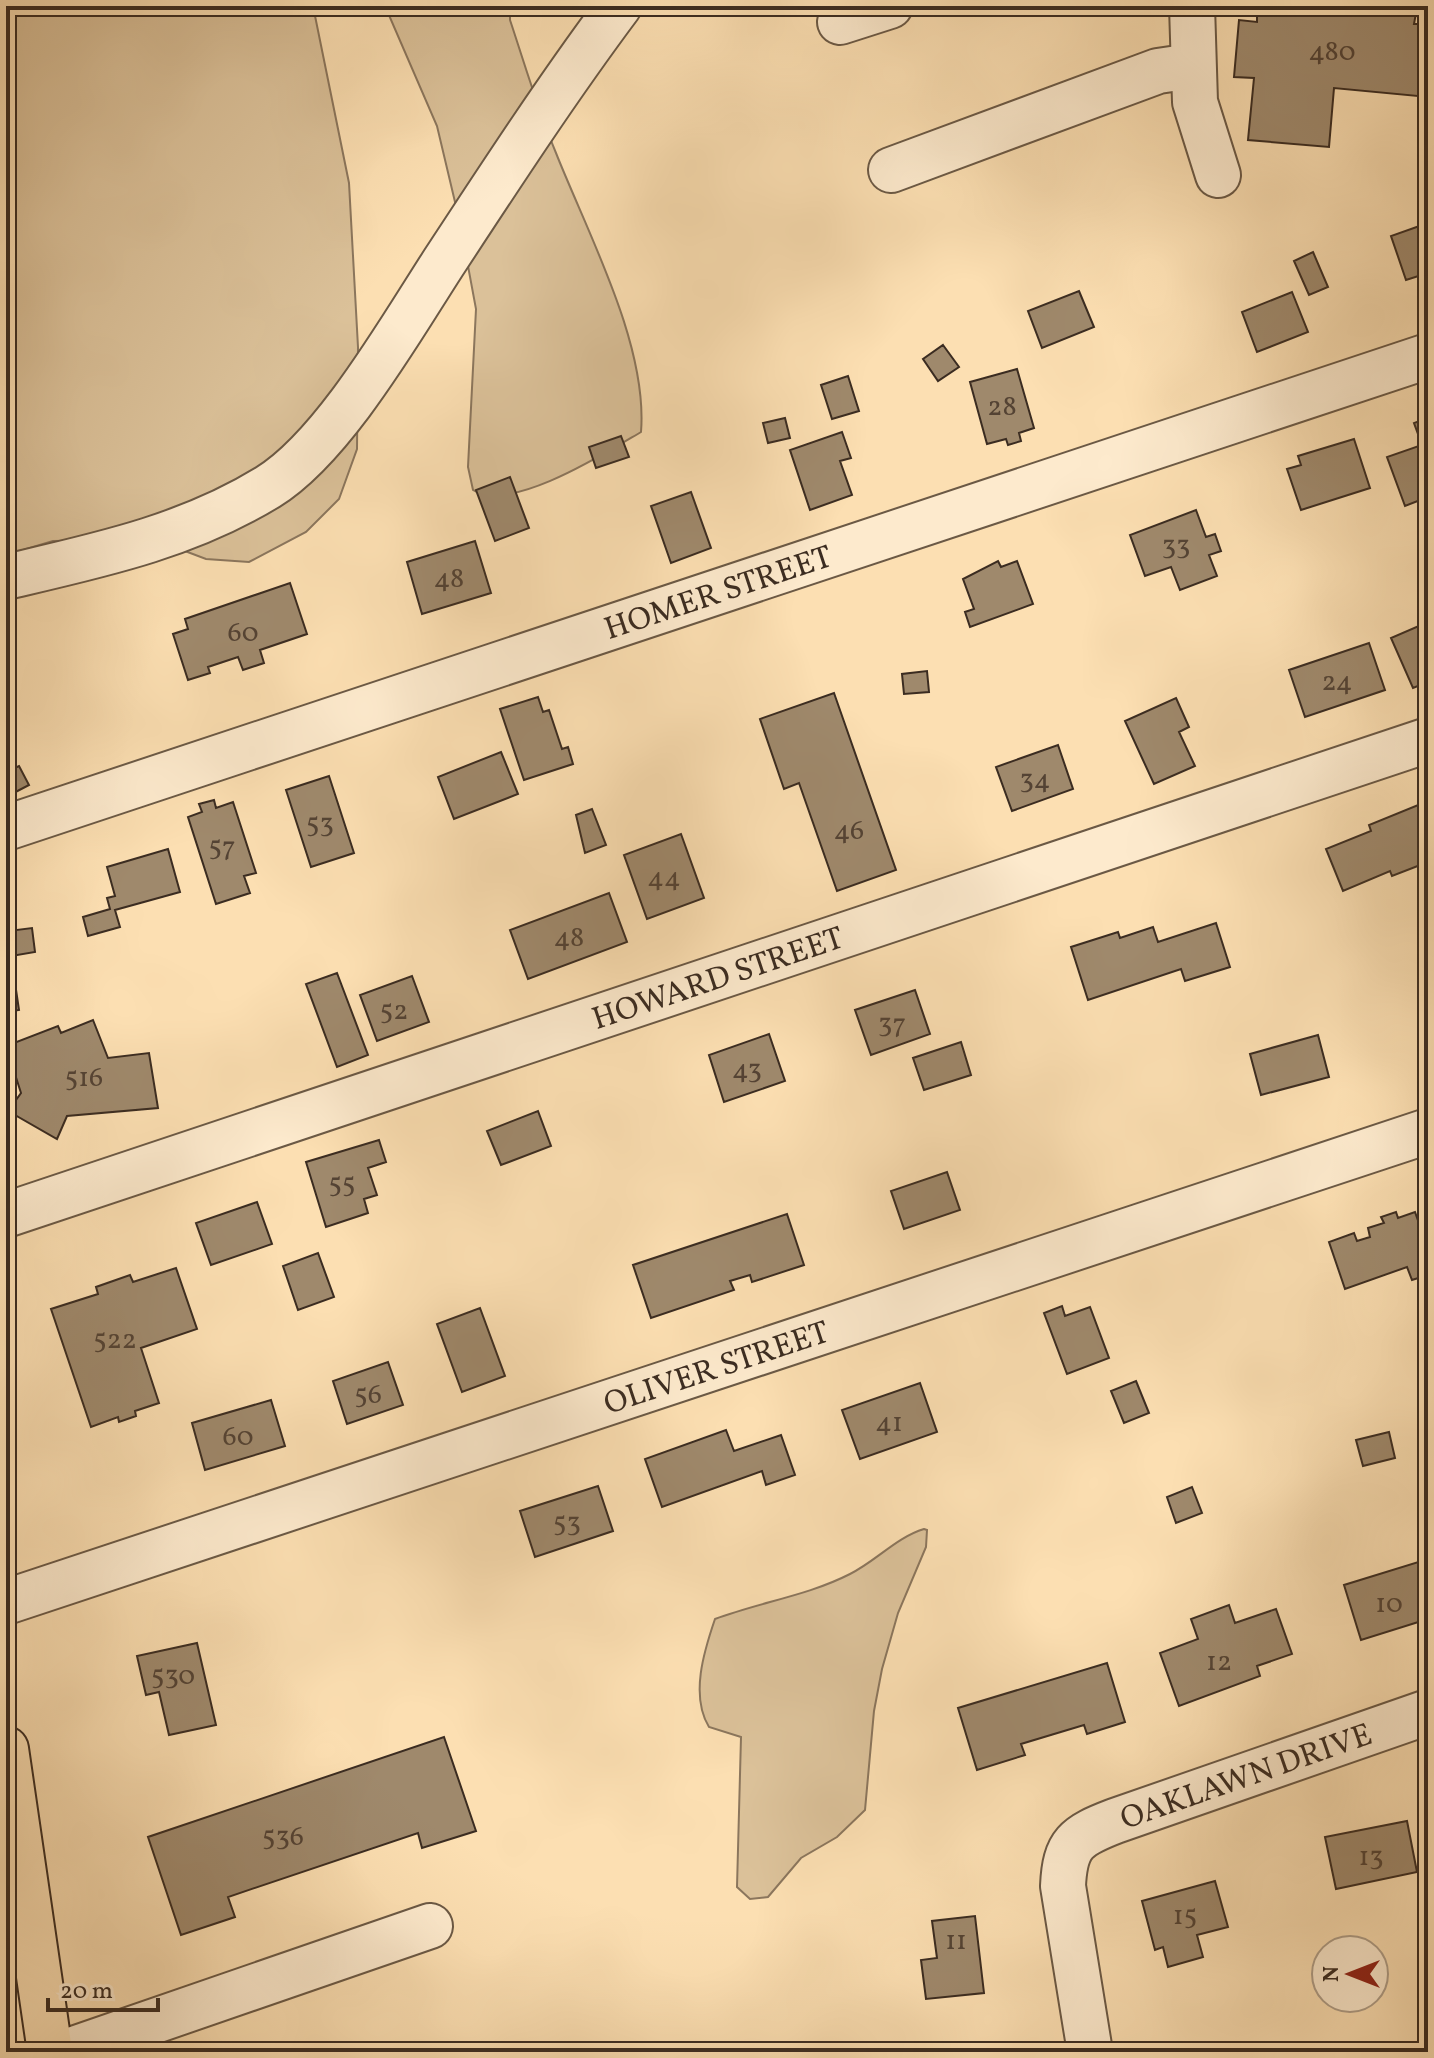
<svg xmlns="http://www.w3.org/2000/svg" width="1434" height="2058" font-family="Vollkorn,serif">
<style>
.green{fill:#dbc199;stroke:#8b765d;stroke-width:2}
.building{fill:#9f896c;stroke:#3b2c21;stroke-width:2}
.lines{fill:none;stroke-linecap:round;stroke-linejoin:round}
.minor-casing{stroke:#6b5945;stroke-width:48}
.major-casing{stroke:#3b2c21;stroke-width:48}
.minor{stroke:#fdeacd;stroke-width:44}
.major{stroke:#fcdfb2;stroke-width:44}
.labels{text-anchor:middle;stroke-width:8;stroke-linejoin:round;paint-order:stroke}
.number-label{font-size:28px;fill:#544334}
.street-label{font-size:32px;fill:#3b2c21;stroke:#fdeacd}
</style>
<rect width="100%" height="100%" fill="#fcdfb2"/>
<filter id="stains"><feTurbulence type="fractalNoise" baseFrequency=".0025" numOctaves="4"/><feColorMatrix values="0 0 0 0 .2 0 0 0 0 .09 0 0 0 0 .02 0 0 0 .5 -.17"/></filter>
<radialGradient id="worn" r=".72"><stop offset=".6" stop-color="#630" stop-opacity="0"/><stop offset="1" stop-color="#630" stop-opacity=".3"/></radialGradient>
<!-- green -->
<path class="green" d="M6 6H313L349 183 358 347 357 449 339 499 306 532 249 562 206 559 177 548 113 540 53 541 6 555Z
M385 6H510V20C525 65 538 110 556 153 588 234 648 345 641 432 607 452 510 514 473 490L468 467 476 309 460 223 437 126Z
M924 1529 927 1530 926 1547 898 1613 882 1669 874 1711 865 1810 837 1837 801 1858 768 1897 750 1899 737 1887 741 1737 709 1727C690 1696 704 1651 715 1619 760 1602 807 1596 850 1574 876 1561 897 1537 924 1529Z"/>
<!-- building -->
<path class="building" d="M1285 6H1428V13H1416L1414 24H1428V97L1334 88 1329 147 1248 140 1254 78 1234 77 1239 20 1257 22V11L1284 13Z
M1428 223V273L1406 280 1391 236Z
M1313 252 1328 287 1309 295 1294 261Z
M1079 291 1094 327 1042 348 1028 311Z
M1292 292 1308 332 1257 352 1242 312Z
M943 345 959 367 938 381 923 359Z
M1017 369 1034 428 1019 433 1021 441 1008 445 1006 439 987 444 970 382Z
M848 376 859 411 832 419 821 385Z
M785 418 790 438 768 443 763 423Z
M1428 418V497L1405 506 1387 457 1422 445 1414 423Z
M842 432 851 458 840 461 852 495 810 510 790 450Z
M621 436 629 457 596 468 589 447Z
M1354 439 1370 488 1301 510 1287 469 1301 465 1298 456Z
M510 477 529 528 495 541 476 490Z
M691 492 711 548 671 563 651 506Z
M1196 510 1206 537 1215 534 1221 551 1209 555 1217 576 1180 590 1171 567 1145 576 1130 535Z
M475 541 491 593 422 614 407 562Z
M998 561 1001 567 1017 561 1033 604 970 627 965 612 974 609 963 579Z
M290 583 307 634 260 650 264 663 243 670 238 657 208 667 210 673 188 680 173 634 188 629 185 619Z
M1428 622V682L1413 688 1391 638Z
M1369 643 1385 690 1305 717 1289 670Z
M927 671 929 692 904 694 902 674Z
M834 693 896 870 837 891 799 783 784 789 760 719Z
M538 697 543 712 549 710 562 749 568 747 573 764 524 780 500 709Z
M1176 698 1189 727 1179 732 1195 766 1154 784 1125 721Z
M1058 745 1073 789 1012 811 996 767Z
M501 752 518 794 454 819 438 777Z
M19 766 29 785 6 797V772Z
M329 776 354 853 311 867 286 790Z
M214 800 216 808 233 802 256 873 244 876 250 893 216 904 188 817 202 812 199 804Z
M1428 801V862L1392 876 1390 871 1343 891 1326 849 1371 831 1369 825Z
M592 809 606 845 585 853 576 815Z
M681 834 704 898 647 919 624 855Z
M168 849 180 892 115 910 120 927 88 936 83 917 110 909 107 898 115 896 107 867Z
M609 893 627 942 528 979 510 930Z
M6 910 9 931 32 928 35 952 11 956 19 1010 6 1012Z
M1216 923 1230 967 1185 981 1181 969 1088 1000 1071 947 1118 932 1120 938 1153 927 1158 942Z
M337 973 368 1055 337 1067 306 984Z
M412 976 429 1022 377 1041 360 995Z
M915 990 930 1034 871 1055 855 1010Z
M93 1020 108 1058 149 1053 158 1108 67 1116 57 1139 8 1111 21 1093 6 1046 58 1026 61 1033Z
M769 1034 785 1081 724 1102 709 1055Z
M1318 1035 1329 1077 1261 1095 1250 1054Z
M961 1042 971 1075 924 1090 913 1058Z
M538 1111 551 1146 501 1165 487 1131Z
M379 1140 386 1162 368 1168 377 1195 364 1199 368 1213 326 1227 306 1162Z
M947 1172 960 1210 904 1229 891 1191Z
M257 1202 272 1244 211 1265 196 1223Z
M1396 1212 1398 1218 1415 1212 1428 1249V1275L1412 1280 1407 1267 1345 1289 1329 1242 1354 1233 1357 1241 1370 1237 1368 1228 1384 1223 1381 1217Z
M787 1214 804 1265 752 1282 750 1275 730 1281 734 1290 651 1318 633 1265Z
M318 1253 334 1297 298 1310 283 1266Z
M176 1268 197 1329 141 1348 159 1403 135 1411 136 1416 119 1422 118 1417 91 1427 51 1309 98 1294 96 1287 130 1275 133 1282Z
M1062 1306 1065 1316 1090 1307 1109 1358 1067 1374 1044 1313Z
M480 1308 505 1376 462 1392 437 1324Z
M388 1362 403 1405 347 1424 333 1381Z
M1136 1381 1149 1413 1124 1423 1111 1391Z
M920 1383 937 1432 860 1459 842 1410Z
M271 1400 285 1446 205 1470 192 1423Z
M726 1430 734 1451 781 1435 795 1475 766 1485 762 1471 662 1507 645 1459Z
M1389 1432 1395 1458 1363 1466 1356 1440Z
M598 1486 613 1531 535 1557 520 1511Z
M1192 1487 1202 1513 1176 1523 1167 1497Z
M1428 1559V1619L1361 1640 1344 1585Z
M1229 1605 1235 1623 1276 1609 1292 1654 1257 1666 1260 1676 1179 1706 1160 1653 1198 1639 1191 1619Z
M197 1643 216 1725 169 1735 159 1692 146 1695 137 1656Z
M1107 1663 1125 1722 1087 1734 1084 1725 1021 1744 1025 1755 977 1770 958 1708Z
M444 1737 476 1831 422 1848 418 1833 228 1897 235 1917 181 1935 148 1837Z
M1407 1821 1417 1872 1336 1889 1325 1837Z
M1215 1881 1228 1927 1197 1935 1203 1957 1168 1967 1163 1947 1155 1950 1142 1901Z
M975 1916 984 1993 926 1999 921 1960 937 1958 932 1921Z"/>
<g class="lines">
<defs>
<g id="minor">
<path d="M1192 6 1195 102 1218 175"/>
<path d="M840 22 890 6"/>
<path d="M891 170 1158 71 1192 66"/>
<path d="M6 577C96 556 187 537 268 487 333 447 400 330 442 265 499 178 557 89 619 6"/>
<path id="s1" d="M6 828 1428 356"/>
<path id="s2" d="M6 1215 1428 740"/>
<path id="s3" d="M6 1602 1428 1131"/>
<path d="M65 2052 430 1926"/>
<path id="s4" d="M1090 2052 1063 1886C1065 1843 1076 1836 1115 1821L1428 1712"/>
</g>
<path id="major" d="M6 1749 50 2052"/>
</defs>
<!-- minor casing -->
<use href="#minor" class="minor-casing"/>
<!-- major casing -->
<use href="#major" class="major-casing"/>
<!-- minor -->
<use href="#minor" class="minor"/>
<!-- major -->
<use href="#major" class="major"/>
</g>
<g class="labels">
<!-- number labels -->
<g class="number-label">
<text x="1332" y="60">480</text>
<text x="1002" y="415">28</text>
<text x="1176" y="554">33</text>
<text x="449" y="587">48</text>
<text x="243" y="641">60</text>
<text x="1337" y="690">24</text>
<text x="1035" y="788">34</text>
<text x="320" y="832">53</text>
<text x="849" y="839">46</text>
<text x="222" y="855">57</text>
<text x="664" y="886">44</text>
<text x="569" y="946">48</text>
<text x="394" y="1019">52</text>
<text x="892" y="1032">37</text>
<text x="747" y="1078">43</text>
<text x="84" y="1086">516</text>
<text x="342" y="1192">55</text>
<text x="115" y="1348">522</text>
<text x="368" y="1403">56</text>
<text x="889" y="1431">41</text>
<text x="238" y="1445">60</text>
<text x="567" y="1531">53</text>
<text x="1389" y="1612">10</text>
<text x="1219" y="1670">12</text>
<text x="173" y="1684">530</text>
<text x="283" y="1845">536</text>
<text x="1371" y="1865">13</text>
<text x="1185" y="1924">15</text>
<text x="956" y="1949">11</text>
</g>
<!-- street labels -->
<g class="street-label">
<text dy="11" stroke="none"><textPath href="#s1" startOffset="750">HOMER STREET</textPath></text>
<text dy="11" stroke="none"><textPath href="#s2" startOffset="750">HOWARD STREET</textPath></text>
<text dy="11" stroke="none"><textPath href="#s3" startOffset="748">OLIVER STREET</textPath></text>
<text dy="11" stroke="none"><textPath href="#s4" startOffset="398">OAKLAWN DRIVE</textPath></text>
</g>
</g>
<!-- margin -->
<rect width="1434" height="2058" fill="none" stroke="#fcdfb2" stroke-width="32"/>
<rect x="8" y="8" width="1418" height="2042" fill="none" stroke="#3b2c21" stroke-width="4"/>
<rect x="16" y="16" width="1402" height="2026" fill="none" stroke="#3b2c21" stroke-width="2"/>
<!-- north arrow -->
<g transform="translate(1350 1974) rotate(270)"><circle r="38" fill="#fdeacd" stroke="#af9e88" stroke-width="2"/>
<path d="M0-6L14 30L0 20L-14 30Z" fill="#8f2418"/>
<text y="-12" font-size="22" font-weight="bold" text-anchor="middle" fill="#3b2c21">N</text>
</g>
<!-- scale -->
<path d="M48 1998v12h110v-12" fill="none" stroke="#3b2c21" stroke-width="4"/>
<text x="60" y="1998" font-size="24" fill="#3b2c21" stroke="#fdeacd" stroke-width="6" paint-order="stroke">20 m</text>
<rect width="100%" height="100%" filter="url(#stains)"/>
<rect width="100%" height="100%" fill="url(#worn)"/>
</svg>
